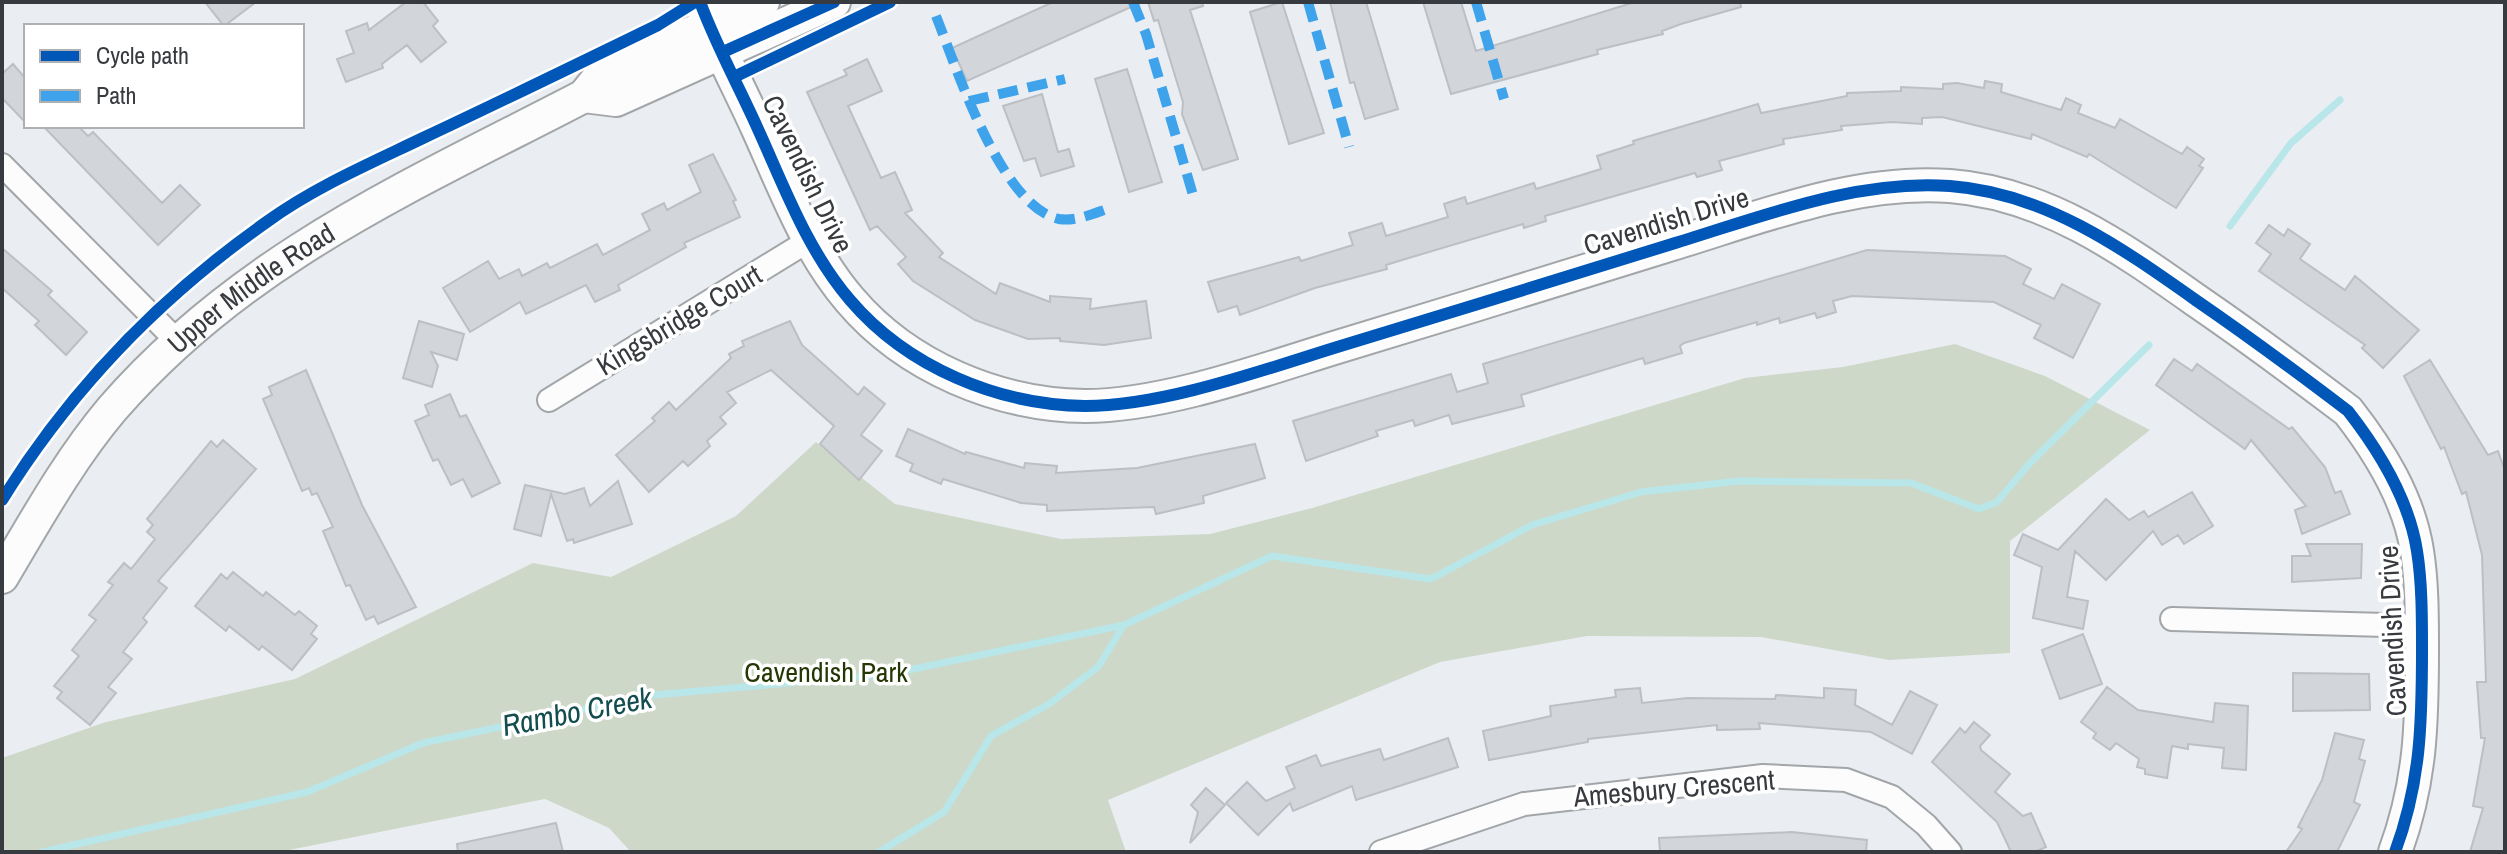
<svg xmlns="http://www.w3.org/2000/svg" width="2507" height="854" font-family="'Archivo Narrow',sans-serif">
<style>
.green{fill:#ced8c9}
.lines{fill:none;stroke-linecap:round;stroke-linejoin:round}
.stream{stroke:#b8e6e9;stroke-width:7}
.building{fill:#d2d5d9;stroke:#bcbfc3;stroke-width:2}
.street-casing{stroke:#a2a6a9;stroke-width:26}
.secondary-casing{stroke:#a2a6a9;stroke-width:36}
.street{stroke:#fcfcfd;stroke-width:22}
.secondary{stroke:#fcfcfd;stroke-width:32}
.quiet{stroke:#3fa3ec;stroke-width:10;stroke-dasharray:20 10;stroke-linecap:butt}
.cycleway-casing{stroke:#fff;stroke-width:17}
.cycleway{stroke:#0057b8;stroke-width:12}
.labels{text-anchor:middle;stroke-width:7;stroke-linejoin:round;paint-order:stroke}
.street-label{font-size:28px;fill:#373a3e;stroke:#fff}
.park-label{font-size:28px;fill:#253705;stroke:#fff}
.water-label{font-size:30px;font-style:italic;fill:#144d4f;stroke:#fff}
</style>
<rect width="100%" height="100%" fill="#eaeef3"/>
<!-- green -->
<path class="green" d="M1955 344 2045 376 2150 430 2010 541V653L1889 660 1761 637 1587 636 1440 662 1108 800 1126 852H631L609 828 545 799 279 852H2V758L106 722 295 679 533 563 611 577 736 516 816 442 895 504 1061 539 1210 534 1312 508 1745 378 1843 367Z"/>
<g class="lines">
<!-- stream -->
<path class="stream" d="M2230 226 2291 143 2340 100
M42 852 307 792 423 743 654 695 890 674 1124 625 1272 556 1431 579 1532 525 1641 492 1739 481 1911 483 1979 509 1997 502 2029 464 2149 345
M879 852 944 812 991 736 1049 704 1098 667 1124 625"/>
</g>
<!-- building -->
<path class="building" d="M205 2H256L224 26Z
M406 2H423L438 21 433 26 446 42 421 62 407 45 382 64 383 68 346 82 337 59 354 53 346 31 367 23 369 30Z
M1053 2H1142L967 81 952 48Z
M1148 2H1202L1203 6 1190 10 1238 159 1203 170 1182 114 1183 102 1158 20 1154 21Z
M1282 2 1324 133 1289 144 1250 12Z
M1330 2H1366L1398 109 1365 119 1354 82 1350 83Z
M1423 2H1461L1476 51 1635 2H1740L1741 7 1681 24 1662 31 1663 34 1597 50 1598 54 1451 94Z
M867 59 882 91 848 106 881 178 895 172 912 210 905 213 943 253 939 257 996 294 1000 283 1050 302V296L1091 299 1090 309 1146 301 1151 338 1104 345 1060 341V338L1028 339 975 320 913 281 898 264 906 257 877 226 870 230 807 92 847 75 844 70Z
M13 64 26 79V123L2 98V74Z
M1127 69 1162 182 1129 192 1095 79Z
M1985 81 2002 84 2001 92 2061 110 2066 98 2081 105 2078 113 2115 128 2120 119 2182 154 2187 147 2204 159 2199 166 2203 168 2176 208 2089 154 2087 157 2032 134 2031 139 1942 117 1922 118V124L1892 122 1841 126 1842 130 1783 139 1784 144 1719 161 1722 170 1697 177 1695 173 1545 216 1546 221 1524 228 1523 224 1402 260 1386 265 1387 269 1315 288 1240 315 1237 306 1218 312 1208 282 1299 257 1301 261 1353 245 1349 233 1382 223 1386 236 1448 217 1444 204 1465 197 1467 204 1534 183 1536 189 1601 169 1597 156 1634 144 1633 141 1758 104 1761 113 1847 96V93L1901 91V87L1943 89V84L1957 83 1984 88Z
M1042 94 1058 152 1069 149 1074 166 1041 176 1035 158 1024 161 1003 106Z
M43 126H78L88 136 93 132 162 203 180 185 200 205 158 245Z
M713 154 736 200 733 201 740 217 684 243 686 247 618 285 620 290 595 302 586 285 526 314 520 302 470 332 443 288 488 261 499 279 519 269 522 276 547 263 550 268 597 244 603 255 650 230 642 214 664 203 667 210 701 192 689 165Z
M2269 225 2284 236 2288 229 2310 244 2300 259 2345 290 2355 276 2419 330 2383 368 2362 348 2365 345 2259 271 2271 254 2256 243Z
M2 248 52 291 48 295 87 332 66 355 35 325 39 321 2 288Z
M1867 250 2005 256 2031 269 2023 284 2054 299 2062 284 2100 304 2073 358 2034 338 2041 325 1994 302 1852 296 1833 301 1836 312 1817 318 1815 313 1780 323 1779 318 1757 325V322L1684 343 1680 346 1682 353 1645 364 1643 358 1521 395 1524 406 1452 424 1449 415 1415 426 1413 420 1376 431 1378 436 1306 461 1293 421 1451 374 1457 392 1488 383 1483 364Z
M419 321 464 334 457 360 431 352 438 366 432 387 403 378Z
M790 321 802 345 858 395 864 387 885 404 861 435 882 451 859 480 820 444 834 426 771 370 727 392 736 403 720 417 726 424 707 441 710 446 688 466 683 461 649 492 616 455 655 421 652 418 669 402 676 410 731 358 729 354 744 346 742 341Z
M2174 359 2192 371 2197 364 2289 429 2292 427 2325 467 2335 493 2341 491 2350 514 2302 534 2295 510 2306 506 2251 440 2245 449 2156 385Z
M2430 360 2488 455 2498 451 2505 471V852H2470L2483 808 2473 806 2485 738H2481L2477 682H2486L2482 555 2466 492 2462 494 2444 447 2441 449 2404 376Z
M306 370 362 505 416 607 378 624 374 616 366 620 350 585 346 586 323 531 333 527 317 493 312 495 309 488 302 491 263 399 272 395 269 387Z
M450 394 460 417 466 415 500 483 472 497 463 479 451 485 438 459 433 461 415 421 429 415 425 405Z
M908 429 965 454 966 452 1024 468 1025 463 1057 466 1056 473 1137 468 1255 444 1265 478 1203 496 1204 503 1156 514 1154 507 1047 511V505L1021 503 943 479 941 484 910 471 913 464 896 456Z
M223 440 256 469 158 581 167 588 143 618 147 622 123 652 132 659 108 687 116 693 90 725 57 698 62 692 54 686 79 656 72 650 96 620 89 615 113 585 108 582 124 563 131 569 155 539 147 532 153 525 147 519 211 441 217 447Z
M618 481 632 524 574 543 573 539 567 541 551 494 541 536 514 529 525 485 565 494 584 488 590 506Z
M2192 492 2213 526 2184 544 2178 535 2162 545 2153 531 2106 580 2075 551 2067 597 2088 601 2083 629 2033 618 2042 567 2014 555 2023 534 2058 550 2106 499 2129 520 2144 511 2148 517Z
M2306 544H2362L2361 578 2292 582V556H2311Z
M233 572 263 596 266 592 295 615 299 611 317 626 311 634 317 639 292 670 262 646 259 650 229 626 226 631 195 606 221 574 227 579Z
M2083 634 2102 684 2060 699 2042 650Z
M2293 673 2369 674 2370 710 2293 711Z
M2107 687 2138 710 2213 722 2215 703 2248 706 2246 770 2222 768 2224 748 2188 744V749L2172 746 2167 778 2145 774V769L2137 767 2139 759 2116 743 2110 750 2093 738 2096 733 2081 722Z
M1640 688 1642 703 1688 698 1775 699 1776 695 1824 698V688L1856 690 1855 705 1892 725 1910 691 1937 705 1912 754 1871 732 1759 723 1760 729 1717 730V725L1588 739V742L1489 760 1483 731 1551 716 1550 706 1616 697 1615 690Z
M1974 722 1990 735 1980 746 1981 750 2010 774 1995 792 2023 816 2031 813 2046 847 2035 852H2011L1997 822 1932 762 1960 728 1965 733Z
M2335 733 2364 740 2359 759 2365 761 2354 802 2360 805 2337 852H2286L2302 829 2298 827 2322 780Z
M1448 738 1458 767 1356 800 1352 786 1293 811 1290 803 1258 835 1226 803 1247 782 1266 801 1295 788 1286 767 1316 755 1321 766 1380 749 1384 760Z
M1206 788 1225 805 1190 843 1198 812 1191 805Z
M556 823 563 852H458L457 844Z
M1792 832 1867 840 1866 852H1660L1659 838Z"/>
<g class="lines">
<defs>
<path id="street" d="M2 165 177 341
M549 400 808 241
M2172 619 2422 626
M1381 852 1524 804 1763 776 1846 780 1892 797 1926 825 1950 852"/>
<g id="secondary">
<path d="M700 2C716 45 738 85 757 127 784 186 807 250 850 300 907 367 998 405 1085 406 1162 406 1260 371 1334 348 1447 314 1559 279 1672 244 1761 217 1856 179 1950 186 2045 193 2122 248 2197 301 2248 336 2298 373 2348 411 2380 452 2409 499 2417 551 2422 582 2422 617 2422 649 2422 722 2421 782 2395 852"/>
<path d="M584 96 616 100 834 2"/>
<path id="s1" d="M2 577C36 520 69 460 112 409 243 258 411 186 584 96L604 71 763 2"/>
</g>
</defs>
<!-- street casing -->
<use href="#street" class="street-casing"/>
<!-- secondary casing -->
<use href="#secondary" class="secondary-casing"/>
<!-- street -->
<use href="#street" class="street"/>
<!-- secondary -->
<use href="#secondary" class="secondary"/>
<!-- quiet -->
<path class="quiet" d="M1133 2 1146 34 1193 195
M1308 2 1349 147
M1476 2 1504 99
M936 16C956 66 1000 206 1059 219 1076 222 1097 212 1113 207
M969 101 1065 79"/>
<defs>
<path id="cycleway" d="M700 2C716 45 738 85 757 127 784 186 807 250 850 300 907 367 998 405 1085 406 1162 406 1260 371 1334 348 1447 314 1559 279 1672 244 1761 217 1856 179 1950 186 2045 193 2122 248 2197 301 2248 336 2298 373 2348 411 2380 452 2409 499 2417 551 2422 582 2422 617 2422 649 2422 722 2421 782 2395 852
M723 52 834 2
M734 77 890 2
M2 500C71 389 161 296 268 221 315 187 371 163 423 138 502 101 580 63 658 25L695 2"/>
</defs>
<!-- cycleway casing -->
<use href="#cycleway" class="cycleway-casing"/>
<!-- cycleway -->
<use href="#cycleway" class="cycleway"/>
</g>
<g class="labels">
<!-- street labels -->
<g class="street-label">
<text transform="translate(808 174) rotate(64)" y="10">Cavendish Drive</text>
<text transform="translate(1666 221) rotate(-17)" y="10">Cavendish Drive</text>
<text dy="10" stroke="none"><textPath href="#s1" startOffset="386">Upper Middle Road</textPath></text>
<text transform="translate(679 320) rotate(-31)" y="10">Kingsbridge Court</text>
<text transform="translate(2392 631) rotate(-93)" y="10">Cavendish Drive</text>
<text transform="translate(1674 788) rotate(-5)" y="10">Amesbury Crescent</text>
</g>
<!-- park labels -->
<g class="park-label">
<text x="826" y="682">Cavendish Park</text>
</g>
<!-- water labels -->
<g class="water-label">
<text transform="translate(577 712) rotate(-11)" y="10">Rambo Creek</text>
</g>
</g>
<!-- border -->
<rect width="2507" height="854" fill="none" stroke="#373a3e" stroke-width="8"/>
<!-- legend -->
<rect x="24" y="24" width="280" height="104" fill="#ffffff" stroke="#afb0b2" stroke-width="2"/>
<rect x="40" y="50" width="40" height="12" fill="#0057b8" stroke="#afb0b2" stroke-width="2"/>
<text x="96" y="64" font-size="24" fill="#373a3e">Cycle path</text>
<rect x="40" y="90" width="40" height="12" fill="#3fa3ec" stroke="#afb0b2" stroke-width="2"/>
<text x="96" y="104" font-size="24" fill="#373a3e">Path</text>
</svg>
